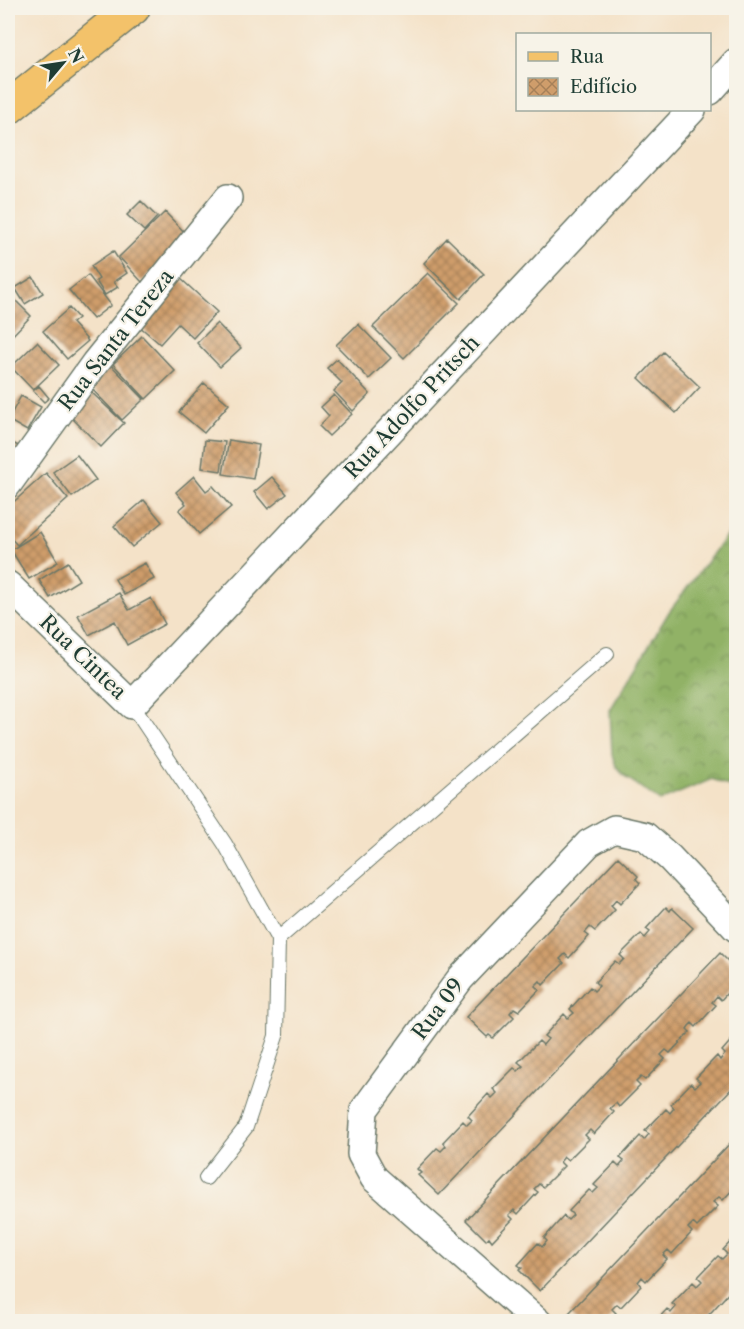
<svg xmlns="http://www.w3.org/2000/svg" width="744" height="1329" font-family="'Libre Caslon Text',serif">
<style>
.forest{fill:url(#forest-crowns);stroke:#58784d;stroke-width:1.5}
.building{fill:url(#building-cross-hatch)}
.lines{fill:none;stroke-linecap:round;stroke-linejoin:round}
.lane-casing{stroke:#6a7768;stroke-width:16}
.street-casing{stroke:#6a7768;stroke-width:30}
.primary-casing{stroke:#6a7768;stroke-width:36}
.lane{stroke:#fff;stroke-width:14}
.street{stroke:#fff;stroke-width:27}
.primary{stroke:#f3c26a;stroke-width:33}
.labels{text-anchor:middle;stroke-width:4.5;stroke-linejoin:round;paint-order:stroke}
.street-label{font-size:21px;fill:#1f3d34;stroke:#f7f3e8}
</style>
<defs>
<pattern id="forest-crowns" width="20" height="18" patternUnits="userSpaceOnUse" patternTransform="scale(1.5)"><rect width="20" height="18" fill="#91b266"/><path d="M2 6a3 3 0 1 1 6 0M12 15a3 3 0 1 1 6 0" fill="none" stroke="#769255"/></pattern>
<pattern id="building-cross-hatch" width="8" height="8" patternUnits="userSpaceOnUse" patternTransform="scale(1.5)"><rect width="8" height="8" fill="#cf9d6b"/><path d="M0 0l8 8M0 8l8-8" fill="none" stroke="#a78159"/></pattern>
</defs>
<rect width="100%" height="100%" fill="#f7f3e8"/>
<filter id="ink" filterUnits="userSpaceOnUse"><feTurbulence type="fractalNoise" baseFrequency=".0167" numOctaves="2"/><feDisplacementMap in="SourceGraphic" scale="12" xChannelSelector="R" yChannelSelector="G"/><feConvolveMatrix kernelMatrix="1 2 1 2 8 2 1 2 1" color-interpolation-filters="sRGB"/></filter>
<filter id="wash" filterUnits="userSpaceOnUse"><feTurbulence type="fractalNoise" baseFrequency=".008" numOctaves="4" result="noise"/><feDisplacementMap in="SourceGraphic" scale="24" xChannelSelector="R" yChannelSelector="G"/><feGaussianBlur stdDeviation="1.35" result="paint"/><feColorMatrix in="noise" values="0 0 0 0 0 0 0 0 0 0 0 0 0 0 0 0 0 1.4 0 .05"/><feComposite in="paint" operator="in"/></filter>
<g filter="url(#wash)">
<rect width="100%" height="100%" fill="#f4e2c8"/>
<!-- forest -->
<path class="forest" d="M736 523V789L712 779 660 801 623 775 616 766 612 755 610 710 669 612Z"/>
<g id="blocks">
<!-- building -->
<path class="building" d="M141 201 157 217 144 231 127 215Z
M165 212 189 237 142 282 119 257Z
M447 238 484 274 461 299 424 263Z
M113 251 127 273 114 282 118 287 105 295 96 281 99 279 91 266Z
M428 273 459 303 404 358 373 327Z
M88 275 111 305 93 319 69 290Z
M33 277 43 293 25 304 15 288Z
M180 278 217 312 193 338 178 324 160 344 138 325Z
M8 293 31 316 8 340Z
M69 308 78 318 72 323 88 341 67 359 43 331Z
M217 323 241 348 220 367 197 343Z
M358 324 391 358 369 379 336 345Z
M142 336 175 371 146 399 113 364Z
M37 342 59 365 33 390 11 367Z
M663 352 700 387 676 413 639 378Z
M337 359 370 394 353 411 334 391 342 383 327 368Z
M111 365 144 399 122 420 89 386Z
M204 383 229 404 204 433 179 412Z
M39 386 49 398 44 402 33 391Z
M89 390 124 423 101 447 67 413Z
M334 395 352 414 329 436 319 426 329 416 321 407Z
M21 396 41 407 27 431 8 420Z
M205 440 225 442 221 471 202 468Z
M229 440 259 445 253 479 223 474Z
M9 441 22 448 14 461 8 457Z
M77 455 96 480 72 497 53 472Z
M46 473 68 499 17 545 8 535V507Z
M194 476 206 491 213 486 231 507 199 534 179 510 186 504 176 492Z
M272 477 287 494 268 509 254 492Z
M144 500 162 522 132 547 114 526Z
M40 532 58 562 29 579 11 550Z
M68 562 79 580 50 598 39 580Z
M145 563 154 579 124 595 115 579Z
M119 593 129 610 151 598 165 624 127 645 115 621 89 635 78 615Z
M618 857 638 876 636 879 640 883 620 904 616 900 611 906 615 910 595 931 590 927 585 933 589 936 569 958 565 954 560 959 564 963 543 985 540 981 535 986 539 990 519 1011 514 1008 510 1013 514 1017 493 1038 489 1035 487 1037 466 1017Z
M666 907 670 911 672 908 693 928 439 1195 418 1175 421 1173 417 1169 437 1148 441 1151 446 1146 443 1142 463 1121 467 1125 472 1120 468 1116 488 1094 492 1098 497 1093 493 1089 514 1068 518 1071 523 1066 518 1062 539 1041 543 1045 548 1039 544 1036 564 1014 568 1018 574 1013 570 1009 590 987 594 991 599 986 595 982 615 961 619 964 624 959 620 955 641 934 645 938 650 932 646 929Z
M720 953 736 969V983L721 1000 717 996 712 1002 716 1005 696 1027 692 1023 689 1026 687 1029 690 1032 670 1053 666 1050 661 1055 665 1059 645 1080 641 1077 636 1082 640 1086 619 1107 616 1103 610 1108 614 1112 594 1134 590 1130 585 1135 589 1139 568 1160 564 1157 560 1162 564 1166 543 1187 539 1184 534 1189 538 1192 518 1214 514 1210 509 1215 513 1219 492 1241 489 1237 486 1240 466 1220Z
M736 1035V1084L540 1291 519 1270 522 1268 518 1265 538 1243 542 1247 547 1241 544 1238 564 1216 568 1220 573 1215 569 1211 589 1190 593 1193 598 1188 594 1185 615 1163 619 1167 624 1161 620 1158 640 1136 644 1140 649 1134 645 1131 666 1109 670 1113 674 1108 671 1104 691 1083 695 1087 700 1082 696 1078 717 1056 720 1060 725 1054 722 1051Z
M736 1137V1186L723 1200 719 1197 713 1202 718 1206 697 1227 693 1223 688 1228 692 1232 672 1254 668 1250 663 1255 667 1259 646 1281 642 1277 638 1282 641 1286 621 1307 617 1304 612 1309 616 1313 608 1322H577L569 1313Z
M736 1236V1285L702 1322H655L667 1309 671 1313 676 1307 672 1304 693 1282 697 1286 702 1281 698 1277 718 1256 722 1259 727 1254 723 1250Z"/>
</g>
</g>
<g filter="url(#ink)">
<use href="#blocks" fill-opacity="0" stroke="#6a7768" stroke-width="1.5"/>
<g class="lines">
<defs>
<path id="lane" d="M132 705 225 844 278 939 276 1036 246 1127 206 1178
M278 939 607 654"/>
<path id="street" d="M710 91 736 62
M8 484 95 363 228 198
M8 585 132 705 692 110
M538 1322 374 1178 361 1154 364 1110 460 979 589 843 614 829 645 836 670 858 736 928"/>
<path id="primary" d="M8 108 133 8"/>
</defs>
<!-- lane casing -->
<use href="#lane" class="lane-casing"/>
<!-- street casing -->
<use href="#street" class="street-casing"/>
<!-- primary casing -->
<use href="#primary" class="primary-casing"/>
<!-- lane -->
<use href="#lane" class="lane"/>
<!-- street -->
<use href="#street" class="street"/>
<!-- primary -->
<use href="#primary" class="primary"/>
</g>
</g>
<g class="labels">
<!-- street labels -->
<g class="street-label">
<text transform="translate(116 340) rotate(-52)" y="7">Rua Santa Tereza</text>
<text transform="translate(412 407) rotate(-47)" y="7">Rua Adolfo Pritsch</text>
<text transform="translate(83 657) rotate(44)" y="7">Rua Cintea</text>
<text transform="translate(438 1009) rotate(-53)" y="7">Rua 09</text>
</g>
</g>
<!-- margin -->
<rect width="744" height="1329" fill="none" stroke="#f7f3e8" stroke-width="30"/>
<!-- legend -->
<rect x="516" y="33" width="195" height="78" fill="#f7f3e8" stroke="#a1aaa0" stroke-width="1.5"/>
<rect x="528" y="52" width="30" height="9" fill="#f3c26a" stroke="#a1aaa0" stroke-width="1.5"/>
<text x="570" y="63" font-size="18" fill="#1f3d34">Rua</text>
<rect x="528" y="78" width="30" height="18" fill="url(#building-cross-hatch)" stroke="#a1aaa0" stroke-width="1.5"/>
<text x="570" y="93" font-size="18" fill="#1f3d34">Edifício</text>
<!-- north arrow -->
<g transform="translate(63 63) rotate(61)" stroke="#f7f3e8" stroke-width="4.5" paint-order="stroke">
<path d="M0-4.5L10 22L0 15L-10 22Z" fill="#1f3d34"/>
<text y="-9" font-size="16" font-weight="bold" text-anchor="middle" fill="#1f3d34">N</text>
</g>
</svg>
